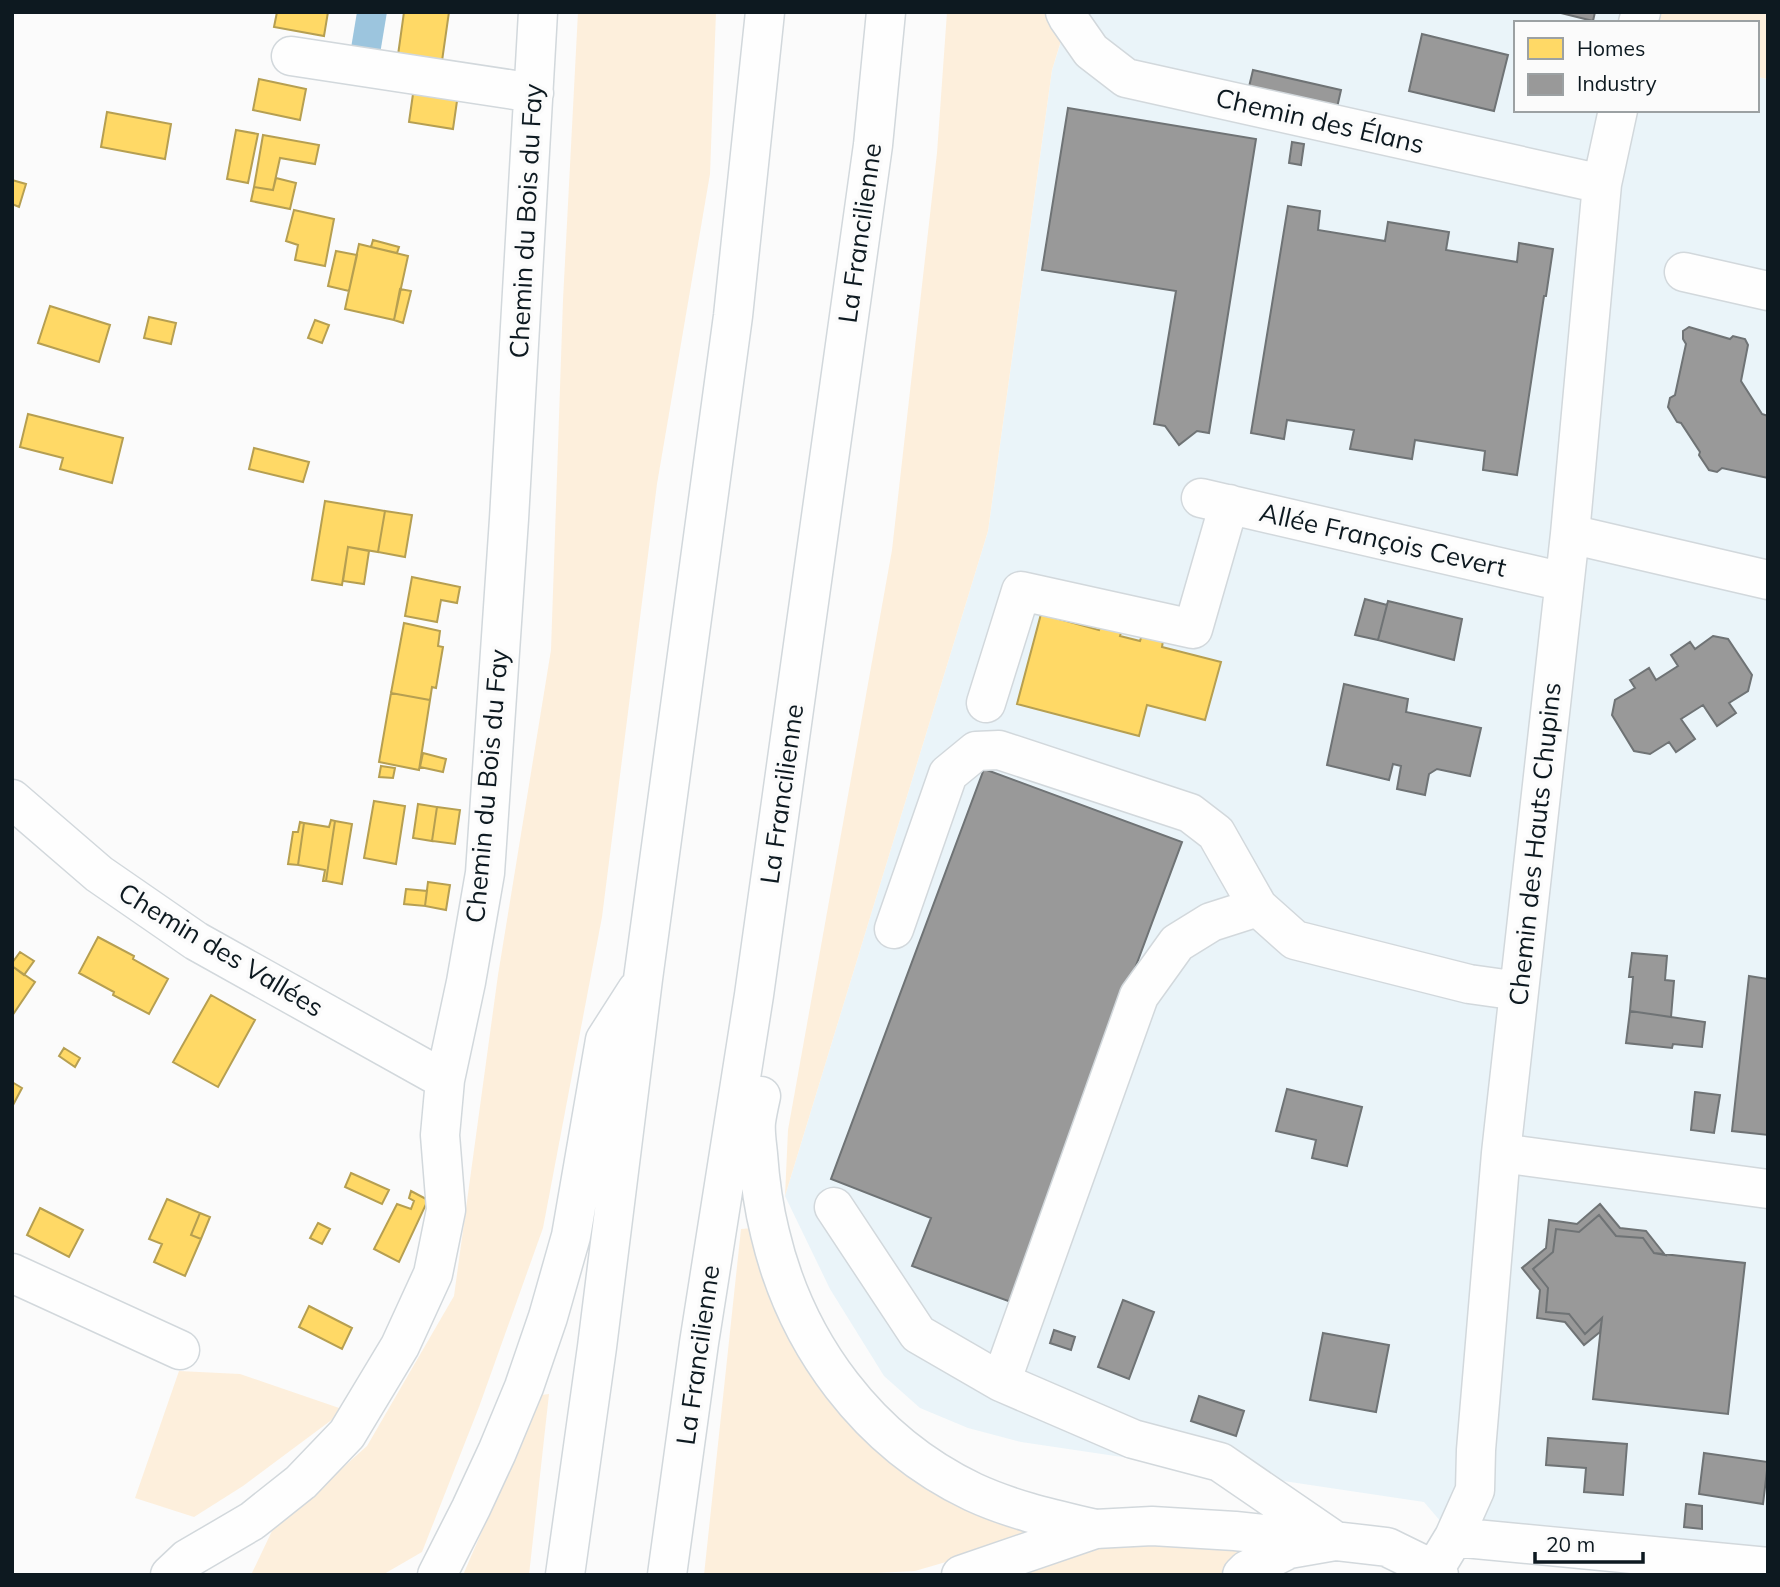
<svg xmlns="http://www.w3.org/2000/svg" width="1780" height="1587" font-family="Mulish,sans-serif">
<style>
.built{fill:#eaf4f9}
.green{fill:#fdefdc}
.water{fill:#9cc5de}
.homes{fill:#ffd966;stroke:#b69f51;stroke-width:2}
.industry{fill:#999;stroke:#6f7375;stroke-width:2}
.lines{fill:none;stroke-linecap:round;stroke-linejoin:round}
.minor-casing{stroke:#d2d8dc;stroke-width:41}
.highway-casing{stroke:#d2d8dc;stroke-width:41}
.minor{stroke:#fefefe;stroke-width:38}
.highway{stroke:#fefefe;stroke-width:38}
.labels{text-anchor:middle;stroke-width:7;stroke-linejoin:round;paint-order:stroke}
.street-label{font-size:26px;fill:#0d1920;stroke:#fbfbfb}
</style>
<rect width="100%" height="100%" fill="#fbfbfb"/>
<!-- built -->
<path class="built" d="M1065 12H1641L1638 23H1516V110H1757V77L1768 79V1567L1454 1537 1424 1502 1021 1442 968 1428 920 1408 884 1376 830 1289 785 1196 988 531 1052 70 1068 19Z"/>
<!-- green -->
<path class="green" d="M578 12H716L710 174 657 484 602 917 543 1228 479 1407 422 1552 384 1574 251 1575 272 1531 367 1446 454 1296 498 975 551 650 563 300Z
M947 12H1065L1068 18 1052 70 988 531 785 1196 788 1130 892 550 937 153Z
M1659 12H1768V79L1757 77V23H1656Z
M753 1228 787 1326 1027 1528 1028 1538 915 1571 837 1575H704L741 1229Z
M179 1371 240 1374 345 1410 243 1486 194 1517 135 1498Z
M549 1394 529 1575H463L541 1395Z
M1108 1543 1234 1544C1243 1560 1236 1564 1224 1575H1015Z"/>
<!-- water -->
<path class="water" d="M357 12H387L380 54 351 48Z"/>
<!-- homes -->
<path class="homes" d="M277 12H328L324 36 274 27Z
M404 12H449L442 61 398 55Z
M259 79 306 89 300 120 253 110Z
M414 87 458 94 453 129 409 122Z
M107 112 171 124 165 159 101 147Z
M236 130 258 134 248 183 227 179Z
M263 135 319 145 315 164 280 158 273 190 254 187Z
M276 178 296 183 290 209 251 201 254 187 273 190Z
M12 180 26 184 19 207 12 204Z
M294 210 334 219 325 266 295 260 298 245 286 241Z
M373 240 399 247 397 253 371 247Z
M359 244 408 256 394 320 345 309Z
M336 251 357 255 349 291 328 286Z
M400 289 411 291 403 323 394 320Z
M50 306 110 325 99 362 38 343Z
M149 317 176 323 171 344 144 338Z
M315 320 329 325 322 343 308 338Z
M28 414 123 438 112 483 60 469 63 458 20 447Z
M254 448 309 462 303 482 249 469Z
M325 501 385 511 378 552 348 547 342 585 312 580Z
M385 511 412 515 405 557 378 552Z
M348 547 369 551 364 584 343 581Z
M412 577 460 587 457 603 441 600 437 622 405 616Z
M1041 614 1099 630 1101 624 1122 630 1120 636 1140 641 1142 635 1163 641 1162 647 1221 662 1205 720 1147 705 1139 736 1017 704Z
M404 623 440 631 438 646 443 647 436 688 432 687 430 700 391 693Z
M391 693 430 700 419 770 379 762Z
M423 753 446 759 443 772 420 767Z
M381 766 395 768 393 778 379 777Z
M374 801 405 806 396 864 364 858Z
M418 804 437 807 432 841 413 838Z
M437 807 460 810 455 844 432 841Z
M331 820 335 821 326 881H323L325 870 298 865 304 823 329 827Z
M335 821 352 824 342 884 326 881Z
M300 822 304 823 298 865 288 864 293 832H298Z
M428 882 450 885 446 910 425 906Z
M406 889 427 891 425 906 404 904Z
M98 937 134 956 133 959 168 979 149 1014 113 995 114 992 79 973Z
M20 952 34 961 24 975 12 966V963Z
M12 966 35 982 12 1016Z
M211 995 255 1020 218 1087 173 1062Z
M64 1048 80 1058 75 1067 59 1056Z
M12 1082 22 1088 12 1107Z
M351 1173 389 1190 382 1204 345 1187Z
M411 1191 428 1200 399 1262 374 1249 397 1204 411 1209 414 1201 409 1198Z
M167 1199 200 1213 191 1235 201 1239 185 1276 154 1262 162 1244 149 1239Z
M40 1208 83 1230 69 1257 27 1235Z
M200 1213 210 1217 201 1239 191 1235Z
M318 1223 330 1229 322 1244 310 1238Z
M309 1306 352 1328 342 1349 299 1327Z"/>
<!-- industry -->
<path class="industry" d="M1557 12H1595L1593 21Z
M1422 34 1508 55 1494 111 1409 91Z
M1253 70 1341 90 1336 112 1248 91Z
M1068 108 1256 139 1209 433 1197 431 1179 445 1165 426 1154 424 1176 291 1042 270Z
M1292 142 1304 144 1301 165 1289 163Z
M1288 206 1320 211 1318 230 1385 241 1388 222 1449 232 1446 250 1517 262 1519 243 1553 249 1546 296H1544L1517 475 1483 470 1485 451 1415 440 1412 459 1350 449 1354 430 1287 420 1284 439 1251 433Z
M1689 327 1730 339 1733 336 1745 339 1748 345 1741 381 1762 414 1768 416V478L1722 468 1717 472 1709 470 1699 455 1700 452 1681 423 1677 422 1668 407 1670 398 1675 395 1686 344 1683 339V331Z
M1365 599 1387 605 1378 640 1355 635Z
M1388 601 1462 619 1454 660 1378 640Z
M1713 636 1728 639 1752 675 1748 691 1729 703 1736 713 1717 726 1703 705 1681 719 1695 739 1676 752 1669 742 1650 754 1634 751 1612 715 1615 700 1635 688 1630 680 1649 668 1656 680 1678 666 1671 655 1690 642 1695 649Z
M1344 684 1408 699 1406 712 1481 728 1470 776 1437 769 1429 774 1425 795 1397 789 1401 766 1393 764 1389 780 1327 765Z
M984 769 1182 842 1011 1302 912 1266 931 1218 831 1179Z
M1632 953 1667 956 1665 980 1674 981 1671 1017 1630 1011 1633 977H1629Z
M1749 976 1768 979V1135L1732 1131Z
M1630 1011 1705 1022 1702 1047 1673 1044 1672 1048 1626 1043Z
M1287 1089 1362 1107 1347 1166 1312 1158 1316 1140 1276 1131Z
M1695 1092 1720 1095 1714 1133 1691 1130Z
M1600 1204 1620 1228 1646 1231 1665 1255 1654 1253 1643 1238 1616 1236 1599 1215 1579 1232 1556 1229 1553 1252 1533 1269 1548 1288 1546 1312 1569 1314 1585 1334 1602 1318 1600 1332 1584 1345 1565 1322 1537 1318 1540 1290 1522 1268 1546 1248 1549 1220 1577 1224Z
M1599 1215 1616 1236 1643 1238 1654 1253 1745 1263 1728 1414 1593 1399 1602 1318 1585 1334 1569 1314 1546 1312 1548 1288 1533 1269 1553 1252 1556 1229 1579 1232Z
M1123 1300 1154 1312 1129 1379 1098 1367Z
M1054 1330 1075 1337 1071 1350 1050 1343Z
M1323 1333 1389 1345 1376 1412 1310 1400Z
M1199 1396 1244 1411 1236 1436 1191 1421Z
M1548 1438 1627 1444 1623 1495 1584 1492 1586 1468 1546 1465Z
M1704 1453 1768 1462 1763 1504 1699 1494Z
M1686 1504 1702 1506V1529L1684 1527Z"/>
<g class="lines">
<defs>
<path id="minor" d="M1065 12 1068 18 1091 51 1126 78 1602 184
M1638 23 1641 12
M291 56 534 93
M1684 272 1768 291
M1201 498 1564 582
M1570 534 1768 580
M986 703 1021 591 1193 629 1229 504
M12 799 99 874 196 941 445 1080
M1258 907 1211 922 1177 943 1139 996 1001 1382 1133 1439 1220 1462 1335 1541
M894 929 948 774 976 751 999 750 1190 813 1216 833 1258 907 1295 940 1469 984 1519 991
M1501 1153 1768 1189
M834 1207 918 1334 1001 1382
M12 1273 180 1350
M1454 1537 1768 1567
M1434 1570 1454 1537 1475 1490 1476 1450 1501 1153 1570 534 1602 184 1618 110
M170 1575 187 1559 252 1521 301 1482 347 1434 400 1346 433 1274 446 1210 440 1135 445 1080 466 982 485 873 509 519 538 12
M961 1575 1095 1529 1152 1526 1235 1531 1333 1541
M1242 1575 1247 1570 1289 1549 1335 1541 1387 1547 1434 1570 1439 1575"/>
<path id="highway" d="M761 1096C759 1105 757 1114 756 1122 755 1132 757 1144 758 1154 760 1182 763 1205 770 1233 796 1344 868 1442 973 1492 1012 1510 1053 1519 1095 1529
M437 1575 471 1508 497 1452 524 1387 548 1317 571 1236 605 1040 637 990
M565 1575 597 1347 643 979 733 316 765 12
M667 1575 699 1343 754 995 873 145 886 12"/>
</defs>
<!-- minor casing -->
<use href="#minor" class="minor-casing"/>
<!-- highway casing -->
<use href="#highway" class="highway-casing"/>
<!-- minor -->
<use href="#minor" class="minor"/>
<!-- highway -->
<use href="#highway" class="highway"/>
</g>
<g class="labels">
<!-- street labels -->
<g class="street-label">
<text transform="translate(1320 121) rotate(13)" y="9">Chemin des Élans</text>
<text transform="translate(526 221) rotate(-87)" y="9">Chemin du Bois du Fay</text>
<text transform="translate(860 233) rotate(-82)" y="9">La Francilienne</text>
<text transform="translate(1383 540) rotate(13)" y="9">Allée François Cevert</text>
<text transform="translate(487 786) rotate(-85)" y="9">Chemin du Bois du Fay</text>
<text transform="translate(782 794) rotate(-82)" y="9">La Francilienne</text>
<text transform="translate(1535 844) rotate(-84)" y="9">Chemin des Hauts Chupins</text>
<text transform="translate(221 950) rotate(31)" y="9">Chemin des Vallées</text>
<text transform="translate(698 1355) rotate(-82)" y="9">La Francilienne</text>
</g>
</g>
<!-- border -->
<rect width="1780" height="1587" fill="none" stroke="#0d1920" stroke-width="28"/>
<!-- legend -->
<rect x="1514" y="21" width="245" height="91" fill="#fbfbfb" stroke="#9ca1a3" stroke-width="2"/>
<rect x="1528" y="38" width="35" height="21" fill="#ffd966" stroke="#9ca1a3" stroke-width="2"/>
<text x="1577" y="56" font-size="21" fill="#0d1920">Homes</text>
<rect x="1528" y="74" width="35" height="21" fill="#999999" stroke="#9ca1a3" stroke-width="2"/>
<text x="1577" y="91" font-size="21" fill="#0d1920">Industry</text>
<!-- scale -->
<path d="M1535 1552v10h108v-10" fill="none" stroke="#0d1920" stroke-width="3.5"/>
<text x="1546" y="1552" font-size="21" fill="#0d1920" stroke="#fbfbfb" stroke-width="5" paint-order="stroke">20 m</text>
</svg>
